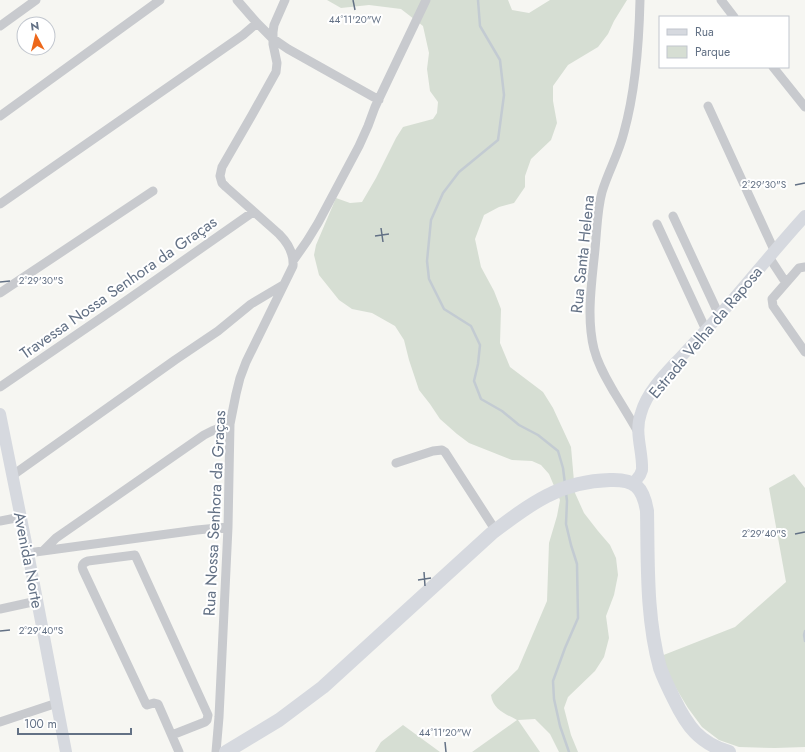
<svg xmlns="http://www.w3.org/2000/svg" width="805" height="752" font-family="Jost,sans-serif">
<style>
.green{fill:#d6ded3}
.lines{fill:none;stroke-linecap:round;stroke-linejoin:round}
.stream{stroke:#c3cbd2;stroke-width:2.5}
.street{stroke:#c8cace;stroke-width:9}
.secondary{stroke:#d6d9df;stroke-width:12}
.primary{stroke:#d6d9df;stroke-width:14}
.ticks{fill:none;stroke:#637185;stroke-width:1.5}
.labels{text-anchor:middle;stroke-width:4;stroke-linejoin:round;paint-order:stroke}
.street-label{font-size:16px;fill:#637185;stroke:#fff}
.ticks-label{font-size:10px;text-anchor:middle;fill:#637185;stroke:#fff;stroke-width:4;stroke-linejoin:round;paint-order:stroke}
</style>
<rect width="100%" height="100%" fill="#f6f6f2"/>
<!-- green -->
<path class="green" d="M327 0H508L512 10 529 13 550 0H627L614 21 608 34 598 47 568 65 553 86V101L557 123 551 140 531 159 525 176V187L514 203 499 207 484 215 475 239 481 267 494 291 501 309 500 343 510 367 543 392 553 408 571 447 575 493 584 513 598 531 610 545 616 558 618 575 614 595 606 616 609 638 604 657 595 671 568 697 564 708 571 735 578 752H559L550 734 535 719 518 720 540 752H472L517 720C506 714 493 710 491 695L518 669 547 601 549 543 557 516 560 500 549 474 541 465 532 461 512 460 469 443 457 434 440 419 430 404 419 390 409 360 404 340 395 326 372 313 352 309 339 300 319 275 314 255 316 245 336 198 350 203 362 202 376 178 396 138 403 127 433 119 437 113 438 102 430 91 427 69 429 53 423 26 401 9 369 5 341 8Z
M794 474 805 488V747L775 748 739 747 719 740 702 727 688 708 671 680 661 656 735 627 786 582 769 488Z
M403 725 440 752H375L381 742Z"/>
<g class="lines">
<!-- stream -->
<path class="stream" d="M478 0 480 26 500 60 504 95 498 140 459 172 443 193 431 220 427 261 429 279 444 309 471 326 480 345 478 364 474 381 481 399 502 411 519 425 538 435 558 451 563 468 565 484
M566 493 567 501 566 524 571 545 577 564 578 618 565 648 553 681 554 699 560 726 569 752
M805 631 804 635 805 641"/>
<!-- street -->
<path class="street" d="M237 0 257 23 272 38 288 49 379 100
M721 0 734 17
M0 26 36 0
M773 67 805 107
M708 106 774 250
M0 116 160 0
M0 204 243 35 257 23
M673 216 719 315
M657 224 706 330
M769 257 786 283
M293 261 307 241 318 223 359 146 368 126 375 107 426 0
M805 267 799 268 772 299 773 306 805 352
M0 293 153 191
M0 387 120 305 253 212
M638 432C630 418 622 405 614 392 606 378 598 365 594 349 586 317 592 281 595 249 597 230 597 210 602 192 608 172 619 153 624 132 636 89 639 44 640 0
M396 463 433 451 442 450 445 452 496 531
M13 475 175 360 218 331 251 304 283 285
M0 521 21 517
M43 551 56 538 204 435 212 431 230 424
M28 553 197 530 228 527
M0 609 37 601
M0 722 57 703
M172 735 205 722 207 720 208 715 135 555 88 561C83 563 81 565 83 570L146 704 147 705 154 703 158 704 179 752
M216 752 219 717 228 527 230 424 236 394 240 378 246 362 293 266C294 253 288 243 279 234L226 187 222 183 220 176 222 167 252 115 276 72 277 63 273 44V32L274 25 285 0"/>
<!-- secondary -->
<path class="secondary" d="M0 414 28 553 66 752
M633 484 640 475 642 470C643 451 634 433 641 413 647 392 664 375 679 359 692 345 705 331 718 317 747 284 775 249 805 216"/>
<!-- primary -->
<path class="primary" d="M226 752 279 720 323 687 492 533C530 504 560 481 610 480 635 479 643 487 647 511 648 563 646 617 660 668 664 679 669 689 674 699 687 726 699 743 729 752"/>
</g>
<!-- ticks -->
<path class="ticks" d="M353 0 355 10M795 185 805 183M381 228 383 242M375 236 389 234M0 282 10 281M795 534 805 532M424 572 425 586M418 580 431 578M0 631 10 630M445 742 446 752"/>
<g class="labels">
<!-- street labels -->
<g class="street-label">
<text transform="translate(582 254) rotate(-84)" y="6">Rua Santa Helena</text>
<text transform="translate(118 287) rotate(-35)" y="6">Travessa Nossa Senhora da Graças</text>
<text transform="translate(705 332) rotate(-50)" y="6">Estrada Velha da Raposa</text>
<text transform="translate(214 513) rotate(-87)" y="6">Rua Nossa Senhora da Graças</text>
<text transform="translate(29 560) rotate(79)" y="6">Avenida Norte</text>
</g>
</g>
<g class="ticks-label">
<text x="355" y="23">44°11'20"W</text>
<text x="764" y="188">2°29'30"S</text>
<text x="41" y="284">2°29'30"S</text>
<text x="764" y="537">2°29'40"S</text>
<text x="41" y="634">2°29'40"S</text>
<text x="445" y="736">44°11'20"W</text>
</g>
<!-- legend -->
<rect x="659" y="16" width="130" height="52" fill="#ffffff" stroke="#c1c6ce"/>
<rect x="667" y="29" width="20" height="6" fill="#d6d9df" stroke="#c1c6ce"/>
<text x="695" y="36" font-size="12" fill="#637185">Rua</text>
<rect x="667" y="46" width="20" height="12" fill="#d6ded3" stroke="#c1c6ce"/>
<text x="695" y="56" font-size="12" fill="#637185">Parque</text>
<!-- north arrow -->
<g transform="translate(36 36) rotate(353)"><circle r="19" fill="#ffffff" stroke="#c1c6ce"/>
<path d="M0-3L7 15L0 10L-7 15Z" fill="#ed681b"/>
<text y="-6" font-size="11" font-weight="bold" text-anchor="middle" fill="#637185">N</text>
</g>
<!-- scale -->
<path d="M18 728v6h113v-6" fill="none" stroke="#637185" stroke-width="2"/>
<text x="24" y="728" font-size="12" fill="#637185" stroke="#ffffff" stroke-width="3" paint-order="stroke">100 m</text>
</svg>
